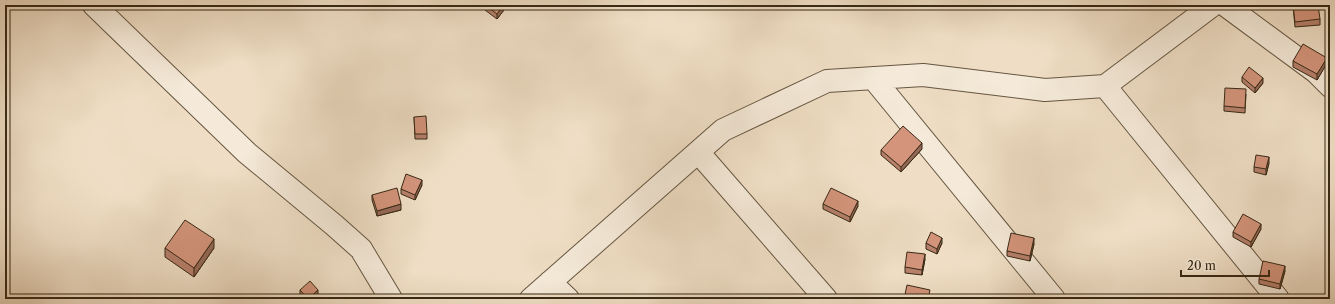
<svg xmlns="http://www.w3.org/2000/svg" width="1335" height="304" font-family="'Libre Caslon Text',serif">
<style>
.lines{fill:none;stroke-linecap:round;stroke-linejoin:round}
.minor-casing{stroke:#655641;stroke-width:24}
.minor{stroke:#f5ead9;stroke-width:22}
.wall{fill:#b57f6a;stroke:#372915}
.shaded-wall{fill:#946856;stroke:#372915}
.building{fill:#d3947b;stroke:#372915}
</style>
<rect width="100%" height="100%" fill="#efdec5"/>
<filter id="stains"><feTurbulence type="fractalNoise" baseFrequency=".005" numOctaves="4"/><feColorMatrix values="0 0 0 0 .2 0 0 0 0 .09 0 0 0 0 .02 0 0 0 .5 -.17"/></filter>
<radialGradient id="worn" r=".72"><stop offset=".6" stop-color="#630" stop-opacity="0"/><stop offset="1" stop-color="#630" stop-opacity=".3"/></radialGradient>
<g class="lines">
<defs>
<path id="minor" d="M94 5 247 153 334 225 361 249 391 299
M1225 5 1316 72 1330 86
M873 78 1054 299
M1105 86 1278 299
M698 152 826 299
M550 282 568 299
M531 299 723 130 827 81 923 75 1045 90 1105 86 1213 5"/>
</defs>
<!-- minor casing -->
<use href="#minor" class="minor-casing"/>
<!-- minor -->
<use href="#minor" class="minor"/>
</g>
<!-- wall -->
<path class="wall" d="M485 5H507V6L497 19 485 10Z
M1293 5 1320 19V25L1295 27Z
M1293 61 1327 63 1317 80 1293 67Z
M1242 77 1263 83 1255 93 1242 82Z
M1246 94 1245 113 1224 111V106Z
M414 117 427 134V139H415Z
M922 149 901 172 881 155V150Z
M1269 163 1266 175 1254 172V167Z
M422 185 415 200 401 194V189Z
M372 195 401 210 377 216 372 200Z
M823 204 858 206 850 222 823 209Z
M1261 229 1251 247 1233 237V232Z
M926 243H942L937 254 926 249Z
M1034 244 1030 261 1007 256V251Z
M165 248H214L194 277 165 257Z
M925 259 922 275 905 273V267Z
M1285 271 1280 289 1259 284V279Z
M300 290 318 295 313 299H303L300 295Z"/>
<!-- shaded-wall -->
<path class="shaded-wall" d="M504 5H507V6L497 19V14Z
M1327 58V63L1317 80V74Z
M1263 78V83L1255 93V88Z
M922 143V149L901 172V167Z
M1269 157V163L1266 175V169Z
M422 180V185L415 200V195Z
M858 201V206L850 222V217Z
M401 204V210L377 216V211Z
M1261 224V229L1251 247V242Z
M942 238V243L937 254V249Z
M1034 238V244L1030 261V256Z
M214 239V248L194 277V268Z
M925 254V259L922 275V270Z
M1285 266V271L1280 289V284Z
M318 290V295L313 299H308Z"/>
<!-- building -->
<path class="building" d="M485 5H504L497 14Z
M1293 5H1318L1320 19 1295 22Z
M1303 44 1327 58 1317 74 1293 61Z
M1249 67 1263 78 1255 88 1242 77Z
M1225 88 1246 89 1245 108 1224 106Z
M426 116 427 134H415L414 117Z
M903 126 922 143 901 167 881 150Z
M1256 155 1269 157 1266 169 1254 167Z
M406 174 422 180 415 195 401 189Z
M397 188 401 204 377 211 372 195Z
M831 188 858 201 850 217 823 204Z
M1243 214 1261 224 1251 242 1233 232Z
M185 220 214 239 194 268 165 248Z
M931 232 942 238 937 249 926 243Z
M1011 233 1034 238 1030 256 1007 251Z
M907 252 925 254 922 270 905 267Z
M1263 261 1285 266 1280 284 1259 279Z
M310 281 318 290 308 299 300 290Z
M907 285 930 290 928 299H904Z
M861 296 866 299H860Z"/>
<!-- margin -->
<rect width="1335" height="304" fill="none" stroke="#efdec5" stroke-width="20"/>
<rect x="6" y="6" width="1323" height="292" fill="none" stroke="#372915" stroke-width="2"/>
<rect x="10" y="10" width="1315" height="284" fill="none" stroke="#372915"/>
<!-- scale -->
<path d="M1181 270v6h88v-6" fill="none" stroke="#372915" stroke-width="2"/>
<text x="1187" y="270" font-size="12" fill="#372915" stroke="#f5ead9" stroke-width="3" paint-order="stroke">20 m</text>
<rect width="100%" height="100%" filter="url(#stains)"/>
<rect width="100%" height="100%" fill="url(#worn)"/>
</svg>
